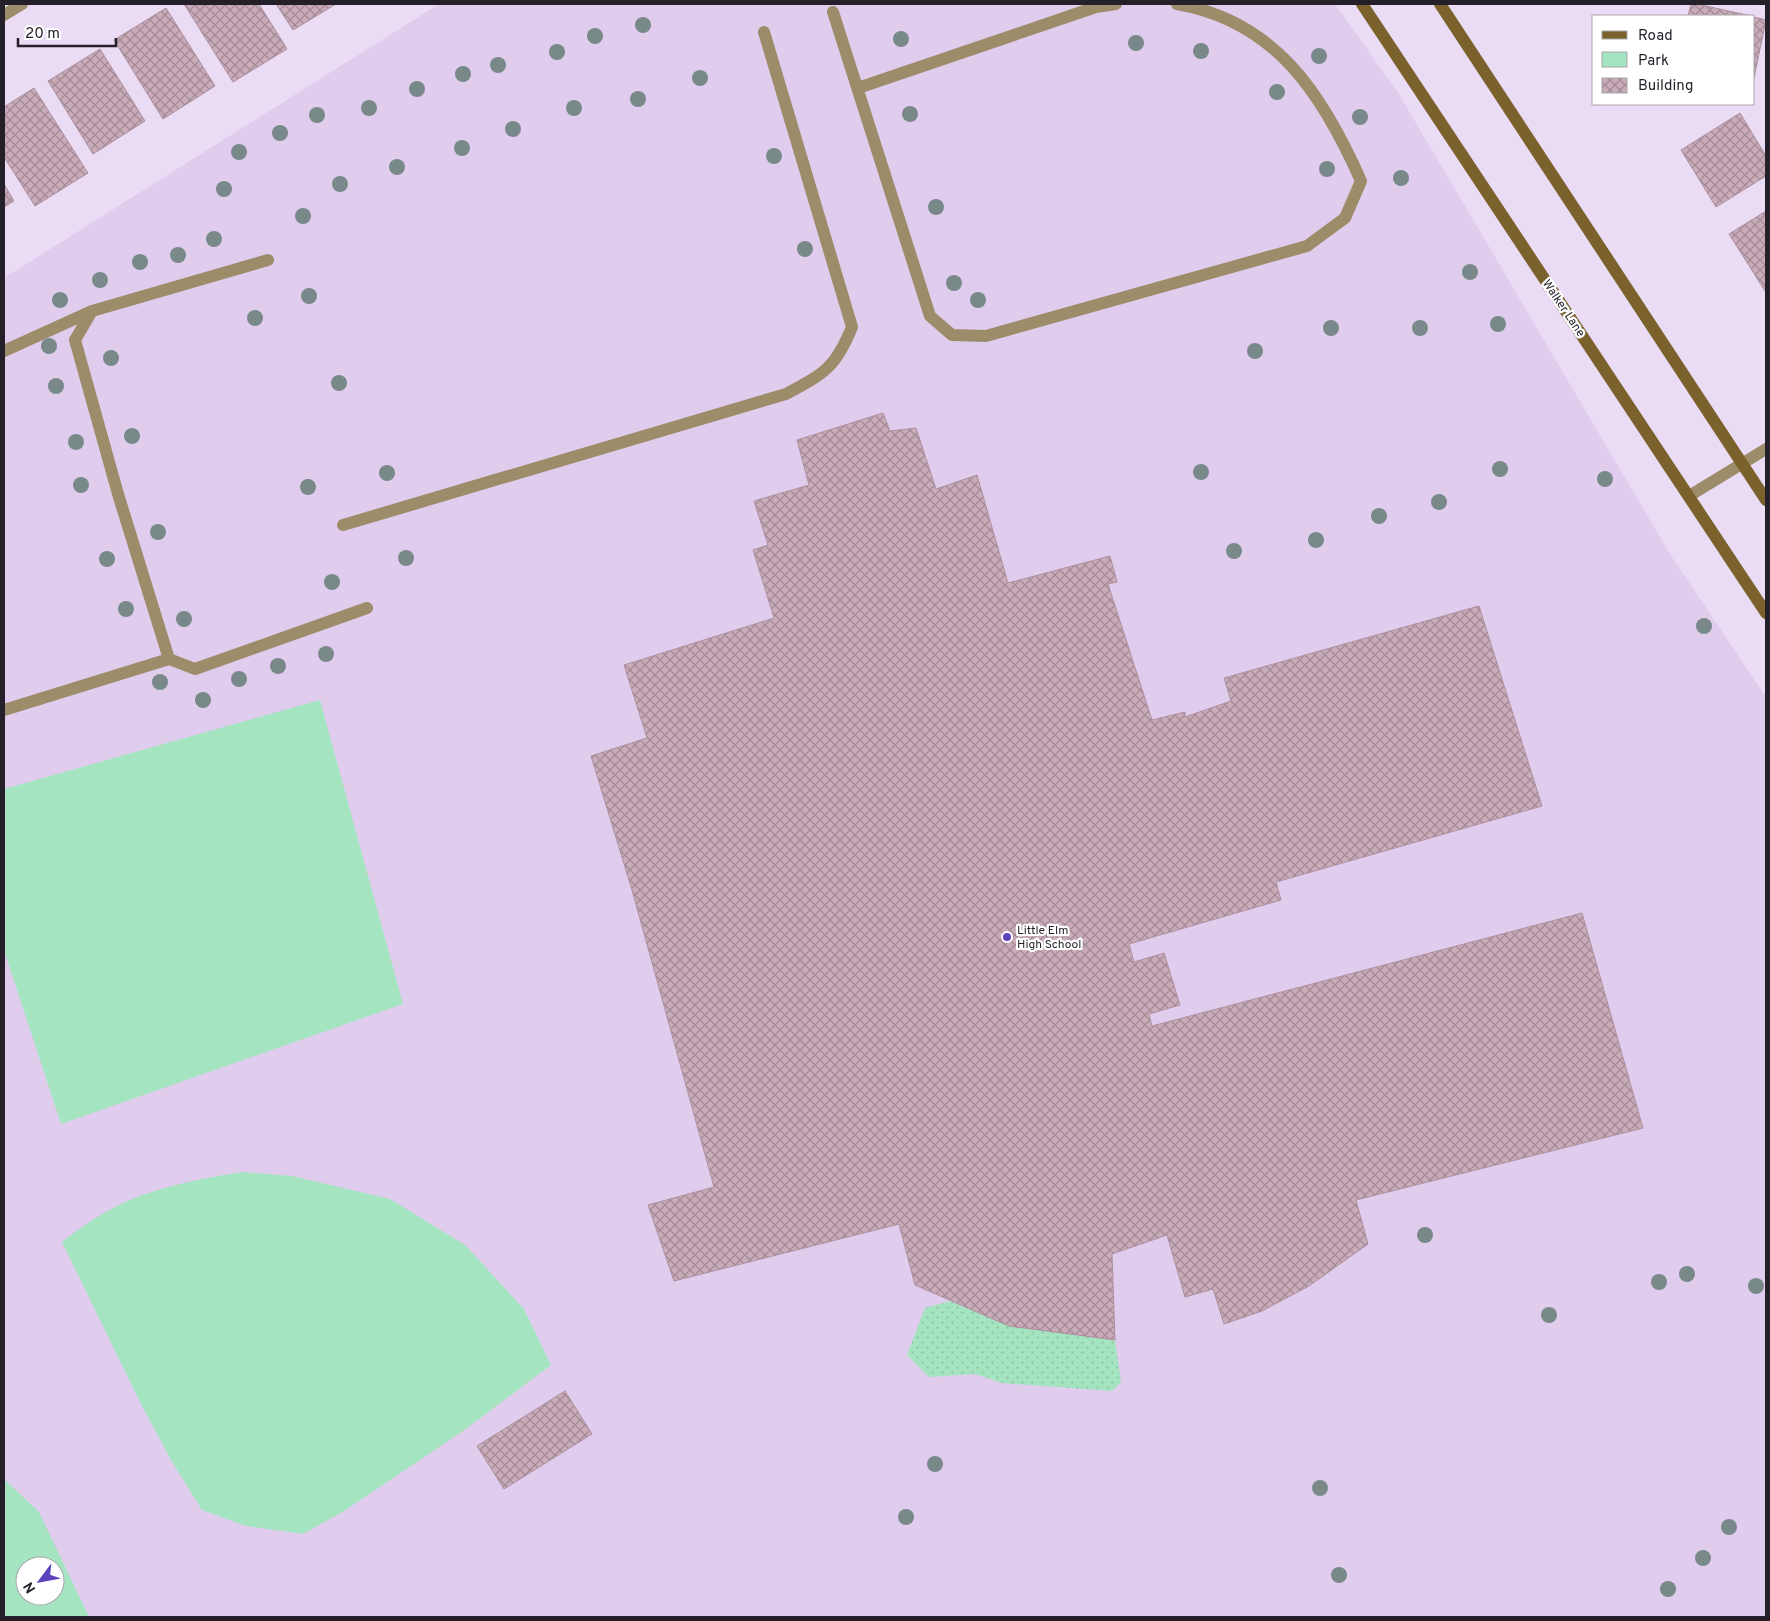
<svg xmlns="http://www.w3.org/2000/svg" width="1770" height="1621" font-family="Overpass,sans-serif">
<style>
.built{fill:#e0cdee;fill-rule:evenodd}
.grass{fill:url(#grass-dots)}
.green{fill:#a4e4c0;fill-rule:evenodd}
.building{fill:url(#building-cross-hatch);stroke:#ad909e}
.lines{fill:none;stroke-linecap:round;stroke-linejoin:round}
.lane{stroke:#9d8c6a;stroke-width:12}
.street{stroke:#9d8c6a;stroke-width:12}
.secondary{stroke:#7b622c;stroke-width:12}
.tree{fill:#798889}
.poi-dot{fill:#5c42bb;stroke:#fff;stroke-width:2}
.labels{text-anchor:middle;stroke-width:4.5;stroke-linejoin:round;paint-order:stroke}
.street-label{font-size:12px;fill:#241f28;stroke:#fff}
.poi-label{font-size:12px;fill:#241f28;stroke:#fff;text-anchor:start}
</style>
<defs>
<pattern id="grass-dots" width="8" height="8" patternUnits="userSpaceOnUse" patternTransform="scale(1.25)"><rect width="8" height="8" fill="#a4e4c0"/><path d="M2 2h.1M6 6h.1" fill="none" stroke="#8dc3a5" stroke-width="1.8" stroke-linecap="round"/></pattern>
<pattern id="building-cross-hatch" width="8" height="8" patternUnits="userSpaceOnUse" patternTransform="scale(1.25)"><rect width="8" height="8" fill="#c9abb9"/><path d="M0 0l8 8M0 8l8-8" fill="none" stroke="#a38b96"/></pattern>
</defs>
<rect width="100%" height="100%" fill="#ebdcf6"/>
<!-- built -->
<path class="built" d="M439 4H1335L1399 94 1670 554 1766 697V1617H4V278ZM25 1566H55V1596H25Z"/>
<!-- grass -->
<path class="grass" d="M950 1301 1009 1326 1115 1340 1121 1382 1112 1391 1002 1383 975 1374 929 1377 907 1355 925 1308Z"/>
<!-- green -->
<path class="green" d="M320 700 403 1004 61 1124 4 950V789Z
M242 1172 292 1176 390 1199 465 1245 524 1309 551 1365 463 1431 344 1511 303 1534 246 1526 202 1510 171 1460 140 1402 62 1242C82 1226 106 1210 130 1200 165 1185 205 1178 242 1172Z
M4 1479 39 1512 89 1617H4ZM25 1566H55V1596H25Z"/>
<!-- building -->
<path class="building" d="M184 4H259L287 49 233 82Z
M276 4H336L293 30Z
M1691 4H1697L1751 16H1688Z
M166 8 215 86 163 119 114 40Z
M1754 17 1766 20 1754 78Z
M100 49 145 121 93 154 48 81Z
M34 88 88 173 35 206 4 157V107Z
M1740 113 1766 156V176L1716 207 1681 150Z
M4 184 14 201 4 207Z
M1766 211V290L1765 291 1729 234Z
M883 413 890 431 916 428 936 489 977 475 1008 583 1110 556 1117 582 1108 584 1152 720 1185 712V717L1231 701 1224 678 1479 606 1542 806 1276 882 1281 900 1129 944 1134 962 1164 953 1180 1005 1149 1014 1152 1026 1582 913 1643 1128 1356 1200 1368 1244 1309 1286 1262 1311 1224 1324 1213 1289 1185 1297 1167 1235 1112 1254 1115 1340 1009 1326 915 1285 899 1224 674 1281 648 1205 714 1187 632 890 591 756 647 738 624 665 774 618 753 550 768 545 754 501 809 485 797 440Z
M565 1391 592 1434 504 1489 477 1446Z"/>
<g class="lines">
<!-- lane -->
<path class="lane" d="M833 12 930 316 952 335 986 336 1307 246 1345 218 1361 181C1323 95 1276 21 1177 4
M858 88 1096 7 1116 4
M268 260 92 311 75 340 118 494 169 659 195 669 367 608
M4 351 92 311
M343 525 786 394C824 374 836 367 852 327L764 32
M4 710 169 659"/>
<!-- street -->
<path class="street" d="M4 15 22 4
M1689 496 1766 449"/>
<!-- secondary -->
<path class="secondary" d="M1362 4 1766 613
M1440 4 1766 500"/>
</g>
<!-- trees -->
<g class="tree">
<circle cx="643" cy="25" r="8"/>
<circle cx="595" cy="36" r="8"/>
<circle cx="901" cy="39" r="8"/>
<circle cx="1136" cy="43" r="8"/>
<circle cx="1201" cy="51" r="8"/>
<circle cx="557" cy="52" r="8"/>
<circle cx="1319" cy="56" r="8"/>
<circle cx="498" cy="65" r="8"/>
<circle cx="463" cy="74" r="8"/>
<circle cx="700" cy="78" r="8"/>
<circle cx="417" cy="89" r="8"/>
<circle cx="1277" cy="92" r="8"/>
<circle cx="638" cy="99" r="8"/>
<circle cx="369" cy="108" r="8"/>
<circle cx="574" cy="108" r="8"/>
<circle cx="910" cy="114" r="8"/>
<circle cx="317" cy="115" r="8"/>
<circle cx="1360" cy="117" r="8"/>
<circle cx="513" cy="129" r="8"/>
<circle cx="280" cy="133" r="8"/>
<circle cx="462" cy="148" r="8"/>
<circle cx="239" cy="152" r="8"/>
<circle cx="774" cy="156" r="8"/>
<circle cx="397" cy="167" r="8"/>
<circle cx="1327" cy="169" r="8"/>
<circle cx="1401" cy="178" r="8"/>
<circle cx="340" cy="184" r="8"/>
<circle cx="224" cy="189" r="8"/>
<circle cx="936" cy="207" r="8"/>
<circle cx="303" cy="216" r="8"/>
<circle cx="214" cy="239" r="8"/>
<circle cx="805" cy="249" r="8"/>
<circle cx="178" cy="255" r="8"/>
<circle cx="140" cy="262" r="8"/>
<circle cx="1470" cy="272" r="8"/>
<circle cx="100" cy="280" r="8"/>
<circle cx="954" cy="283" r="8"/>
<circle cx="309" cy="296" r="8"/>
<circle cx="60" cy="300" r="8"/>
<circle cx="978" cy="300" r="8"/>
<circle cx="255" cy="318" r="8"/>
<circle cx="1498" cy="324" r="8"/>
<circle cx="1331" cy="328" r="8"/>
<circle cx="1420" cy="328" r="8"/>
<circle cx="49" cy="346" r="8"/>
<circle cx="1255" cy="351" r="8"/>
<circle cx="111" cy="358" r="8"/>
<circle cx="339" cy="383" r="8"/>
<circle cx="56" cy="386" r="8"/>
<circle cx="132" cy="436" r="8"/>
<circle cx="76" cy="442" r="8"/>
<circle cx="1500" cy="469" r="8"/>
<circle cx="1201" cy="472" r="8"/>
<circle cx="387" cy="473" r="8"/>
<circle cx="1605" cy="479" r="8"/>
<circle cx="81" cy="485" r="8"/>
<circle cx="308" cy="487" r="8"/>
<circle cx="1439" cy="502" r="8"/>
<circle cx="1379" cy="516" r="8"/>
<circle cx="158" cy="532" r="8"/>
<circle cx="1316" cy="540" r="8"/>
<circle cx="1234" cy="551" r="8"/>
<circle cx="406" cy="558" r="8"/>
<circle cx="107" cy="559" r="8"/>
<circle cx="332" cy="582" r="8"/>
<circle cx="126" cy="609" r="8"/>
<circle cx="184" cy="619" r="8"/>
<circle cx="1704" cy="626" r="8"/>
<circle cx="326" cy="654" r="8"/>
<circle cx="278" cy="666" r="8"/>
<circle cx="239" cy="679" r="8"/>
<circle cx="160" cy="682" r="8"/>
<circle cx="203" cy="700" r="8"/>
<circle cx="1425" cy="1235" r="8"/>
<circle cx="1687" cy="1274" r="8"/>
<circle cx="1659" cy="1282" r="8"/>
<circle cx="1756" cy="1286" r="8"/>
<circle cx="1549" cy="1315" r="8"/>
<circle cx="935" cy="1464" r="8"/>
<circle cx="1320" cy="1488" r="8"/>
<circle cx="906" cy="1517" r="8"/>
<circle cx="1729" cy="1527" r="8"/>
<circle cx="1703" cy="1558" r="8"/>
<circle cx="1339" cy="1575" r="8"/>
<circle cx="1668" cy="1589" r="8"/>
</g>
<!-- markers -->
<circle class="poi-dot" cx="1007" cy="937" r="5"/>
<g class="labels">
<!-- street labels -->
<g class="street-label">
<text transform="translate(1564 308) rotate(56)" y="4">Walker Lane</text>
</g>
<!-- poi labels -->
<g class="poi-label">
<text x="1017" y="934">Little Elm<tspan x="1017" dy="14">High School</tspan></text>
</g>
</g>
<!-- border -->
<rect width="1770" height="1621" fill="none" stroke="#241f28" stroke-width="10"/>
<!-- legend -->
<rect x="1592" y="15" width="162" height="90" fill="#ffffff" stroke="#a7a5a9"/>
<rect x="1602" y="31" width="25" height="8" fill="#7b622c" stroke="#a7a5a9"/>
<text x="1638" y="40" font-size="15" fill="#241f28">Road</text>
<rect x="1602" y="52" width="25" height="15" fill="#a4e4c0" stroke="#a7a5a9"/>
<text x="1638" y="65" font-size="15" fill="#241f28">Park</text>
<rect x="1602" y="78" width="25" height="15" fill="url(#building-cross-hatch)" stroke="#a7a5a9"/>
<text x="1638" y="90" font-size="15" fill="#241f28">Building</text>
<!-- north arrow -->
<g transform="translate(40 1581) rotate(238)"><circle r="24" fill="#ffffff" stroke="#a7a5a9"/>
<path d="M0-4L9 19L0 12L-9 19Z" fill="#5c42bb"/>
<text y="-8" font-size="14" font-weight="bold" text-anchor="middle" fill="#241f28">N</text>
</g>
<!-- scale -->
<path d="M18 38v8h98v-8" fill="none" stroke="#241f28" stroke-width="2.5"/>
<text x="25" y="38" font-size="15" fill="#241f28" stroke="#ffffff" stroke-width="4" paint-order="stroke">20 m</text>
</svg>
